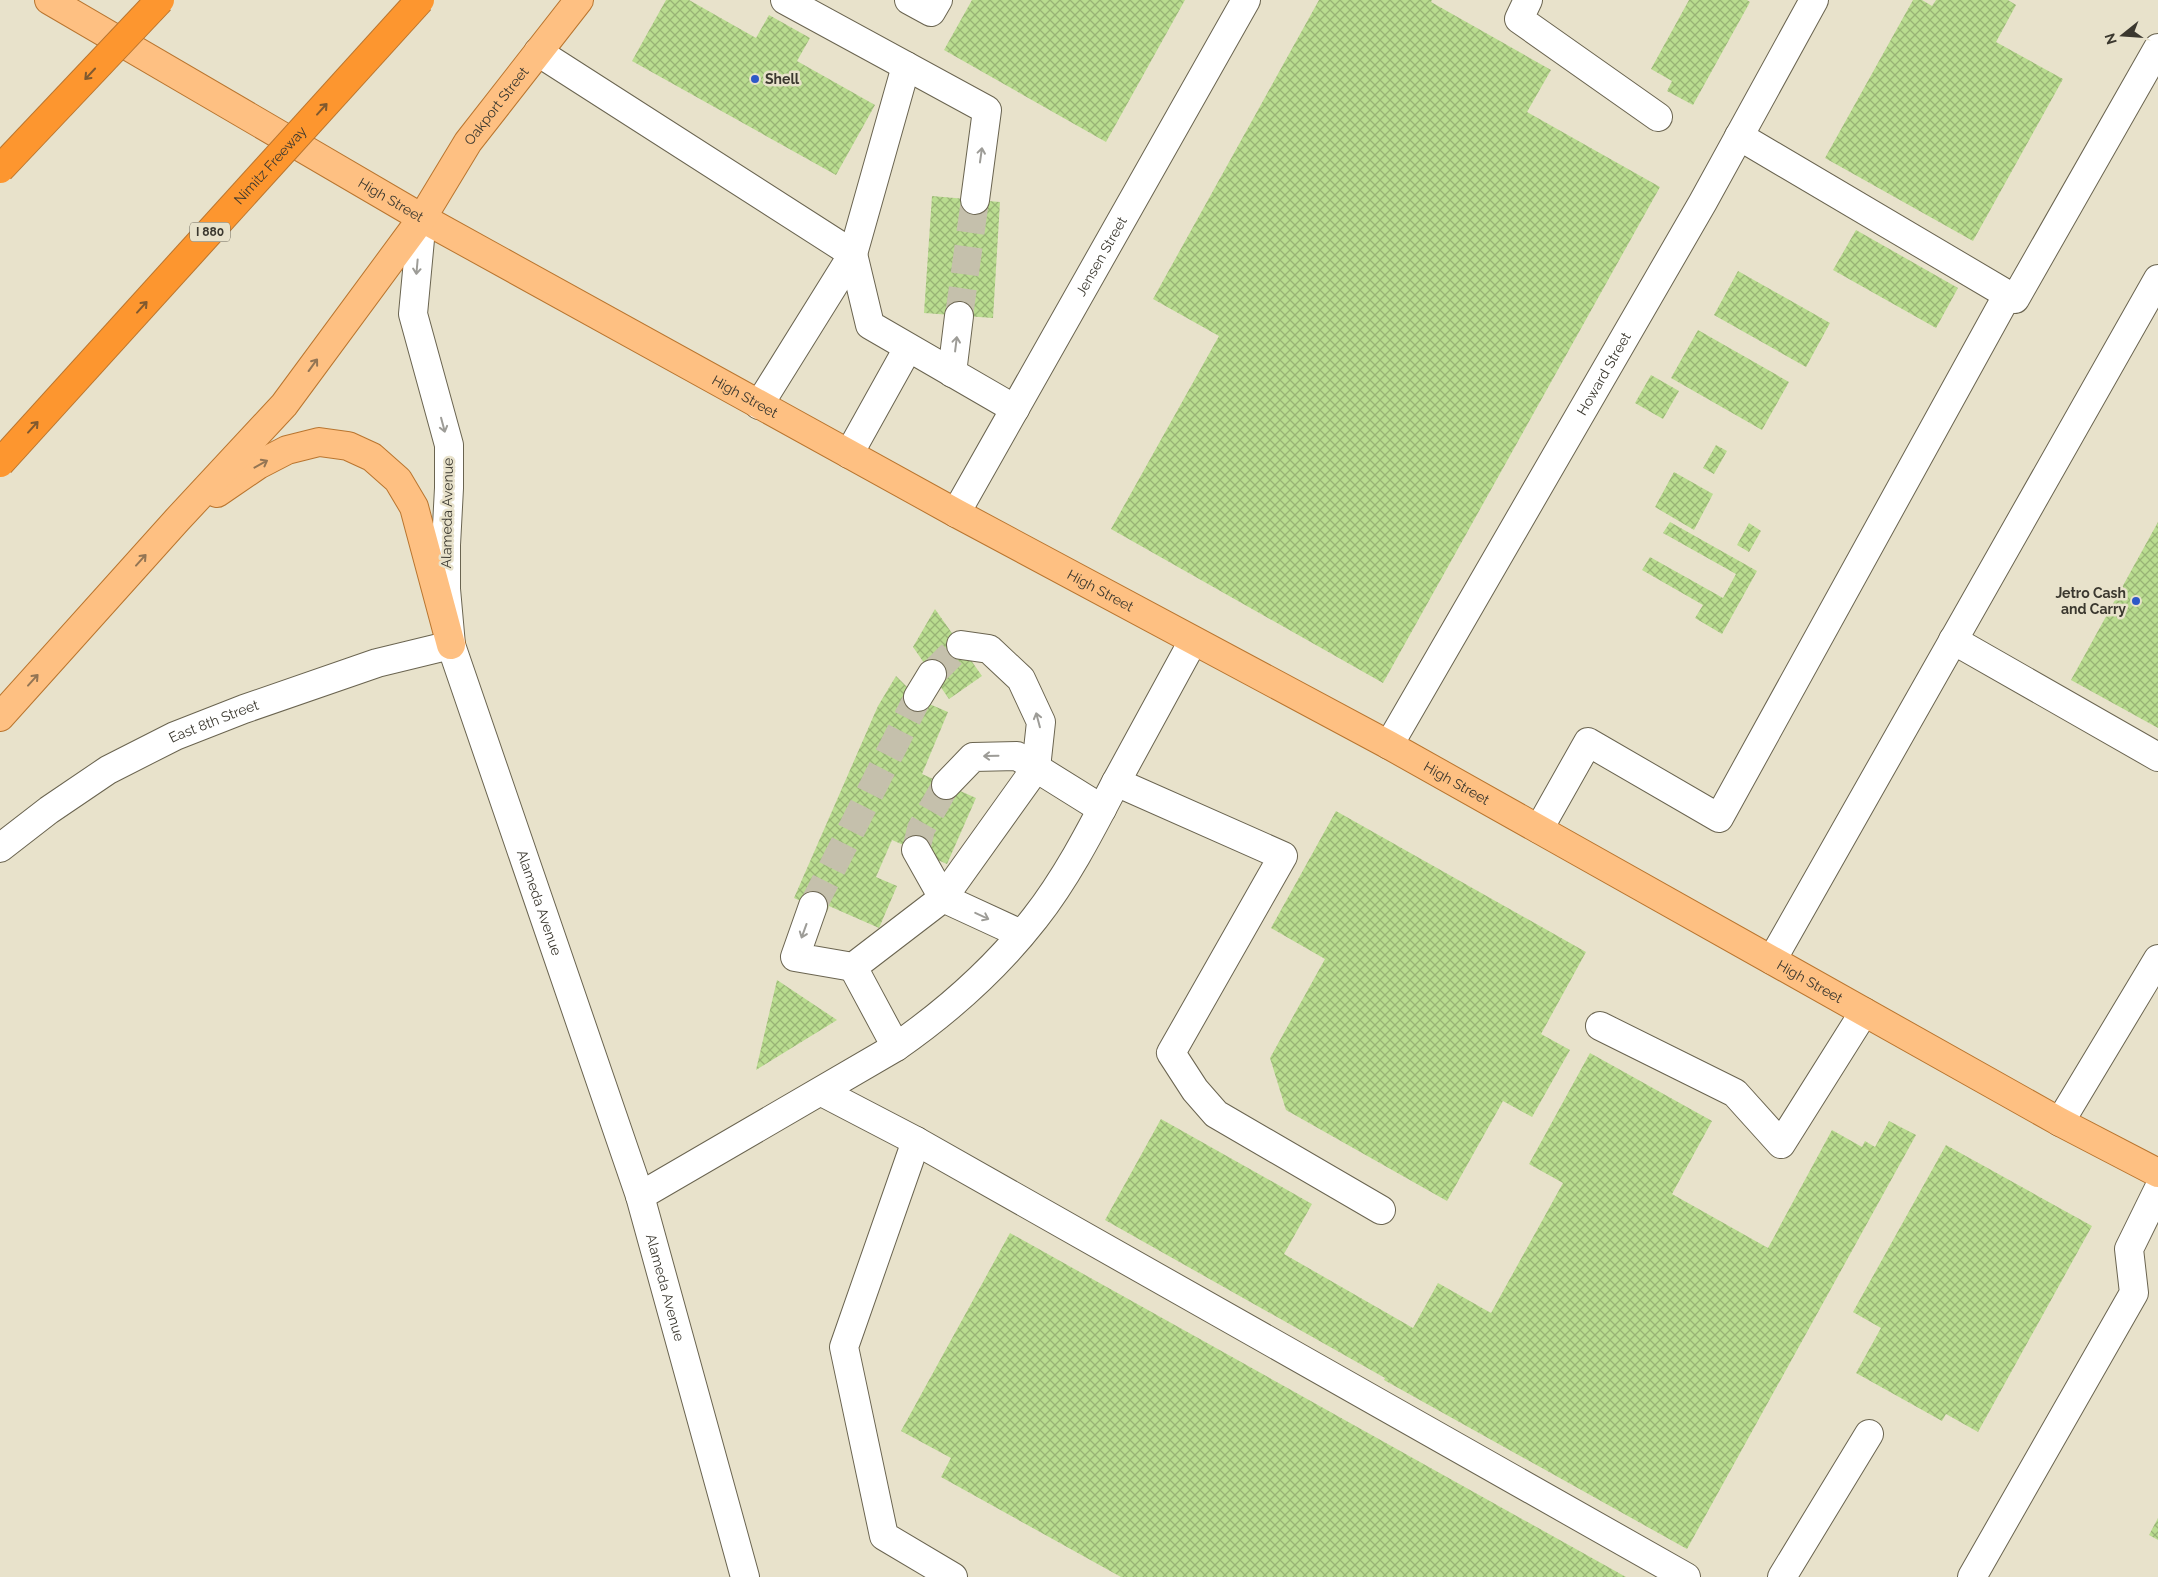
<svg xmlns="http://www.w3.org/2000/svg" width="2158" height="1577" font-family="Raleway,sans-serif">
<style>
.building{fill:url(#building-cross-hatch)}
.lines{fill:none;stroke-linecap:round;stroke-linejoin:round}
.minor-tunnel{stroke:#c5c0ac;stroke-width:28;stroke-dasharray:28 14;stroke-linecap:butt}
.minor-casing{stroke:#6a6450;stroke-width:30}
.major-casing{stroke:#b9752f;stroke-width:30}
.minor{stroke:#fff;stroke-width:28}
.major{stroke:#fec082;stroke-width:28}
.highway-bridge-casing{stroke:#b9752f;stroke-width:30;stroke-linecap:butt}
.highway-bridge{stroke:#fd962f;stroke-width:28}
.oneway{stroke:#7f592f}
.oneway2{stroke:#9d9c97}
.oneway3{stroke:#937554}
.poi-dot{fill:#2e58c7;stroke:#e8e2cb;stroke-width:2}
.labels{text-anchor:middle;stroke-width:5;stroke-linejoin:round;paint-order:stroke}
.shield{fill:#e8e2cb;stroke:#6f6b5e;stroke-width:1}
.shield-label{font-size:12px;font-weight:bold;fill:#3b382f}
.poi-label{font-size:14px;font-weight:bold;fill:#3b382f;stroke:#e8e2cb;text-anchor:start}
.street-label{font-size:14px;fill:#3b382f;stroke:#e8e2cb}
</style>
<defs>
<pattern id="building-cross-hatch" width="8" height="8" patternUnits="userSpaceOnUse" patternTransform="scale(1.25)"><rect width="8" height="8" fill="#b9dc8f"/><path d="M0 0l8 8M0 8l8-8" fill="none" stroke="#98b375"/></pattern>
</defs>
<rect width="100%" height="100%" fill="#e8e2cb"/>
<!-- building -->
<path class="building" d="M666 0H689L756 38 769 15 810 38 797 61 875 105 836 175 632 61Z
M972 0H1185L1106 142 944 50Z
M1319 0H1432L1431 2 1551 70 1527 112 1660 187 1383 683 1111 529 1219 336 1153 299Z
M1689 0H1747L1750 2 1693 105 1667 91 1672 81 1651 69Z
M1913 0H1922L1932 6 1936 0H2008L2016 5 1996 42 2063 79 1973 241 1825 158Z
M932 196 1000 202 993 318 924 313Z
M1856 230 1958 288 1936 328 1833 270Z
M1738 271 1830 323 1806 367 1714 315Z
M1698 330 1789 382 1762 430 1671 378Z
M1651 375 1679 391 1663 419 1635 403Z
M1716 445 1727 451 1714 474 1703 468Z
M1674 472 1713 494 1694 530 1655 507Z
M1670 522 1757 571 1722 634 1695 618 1703 605 1642 570 1650 557 1723 598 1736 574 1663 533Z
M2158 522V728L2071 680Z
M1749 523 1761 531 1749 552 1737 545Z
M935 609 982 676 949 699 913 647Z
M896 676 920 700 948 712 922 774 976 798 947 864 892 840 876 877 897 886 879 928 829 906 827 912 794 898 878 706Z
M1336 811 1586 952 1541 1034 1570 1050 1532 1117 1503 1101 1447 1201 1286 1110 1270 1058 1325 959 1271 928Z
M777 980 837 1020 756 1070Z
M1590 1053 1712 1121 1672 1194 1768 1248 1832 1130 1862 1147 1865 1141 1875 1147 1889 1121 1916 1135 1687 1549 1384 1380 1385 1378 1105 1220 1161 1119 1312 1204 1284 1254 1413 1328 1438 1283 1491 1313 1563 1183 1529 1164Z
M1946 1145 2092 1226 1978 1432 1946 1414 1942 1421 1856 1373 1881 1328 1853 1312Z
M1010 1233 1626 1577H1121L941 1477 951 1458 901 1431Z
M2158 1518V1540L2149 1535Z"/>
<g class="lines">
<!-- minor-tunnel -->
<path class="minor-tunnel" d="M959 316 975 200
M932 674 961 645
M916 850 921 829 946 785
M813 906 918 697"/>
<defs>
<g id="minor">
<path d="M785 0 987 110 975 200"/>
<path d="M909 0 931 12 938 0"/>
<path d="M1528 0 1519 19 1658 117"/>
<path d="M538 52 853 254 870 325 1015 409"/>
<path d="M1739 136 2015 299 2158 48"/>
<path id="s1" d="M422 218 413 314 449 445V488L446 545V589L451 645 640 1196 745 1577"/>
<path d="M952 373 959 316"/>
<path d="M759 405 853 254 906 66"/>
<path d="M849 454 908 348"/>
<path id="s2" d="M956 513 1246 0"/>
<path d="M1953 640 2158 757"/>
<path d="M918 697 932 674"/>
<path id="s3" d="M1389 745 1703 202 1814 0"/>
<path d="M1116 782 1283 856 1171 1053 1195 1090 1216 1114 1381 1210"/>
<path d="M946 785 973 757 1017 756 1102 809"/>
<path d="M1539 829 1588 742 1719 818 2008 294"/>
<path id="s4" d="M0 848 49 810 108 770 175 736 244 709 377 663 451 645"/>
<path d="M916 850 943 898 1021 934"/>
<path d="M813 906 795 957 853 967 943 898 1036 768 1041 722 1021 679 989 649 961 645"/>
<path d="M1772 960 2158 279"/>
<path d="M853 967 896 1047"/>
<path d="M1600 1026 1735 1093 1781 1144 1864 1012"/>
<path d="M822 1092 916 1141 1686 1577"/>
<path d="M2060 1122 2158 959"/>
<path d="M916 1141 844 1347 884 1536 953 1577"/>
<path d="M640 1196 896 1047C949 1010 996 968 1035 918 1067 877 1091 830 1115 784 1141 736 1167 689 1193 641"/>
<path d="M1782 1577 1869 1434"/>
<path d="M1972 1577 2134 1293 2129 1249 2158 1190"/>
</g>
<g id="major">
<path id="s5" d="M49 0 422 218 956 513 1389 745 2060 1122 2158 1173"/>
<path d="M217 493 258 465 287 450 319 442 348 446 372 457 398 480 414 507 451 645"/>
<path id="s6" d="M0 717 177 520 284 405 422 218 468 142 579 0"/>
</g>
</defs>
<!-- minor casing -->
<use href="#minor" class="minor-casing"/>
<!-- major casing -->
<use href="#major" class="major-casing"/>
<!-- minor -->
<use href="#minor" class="minor"/>
<!-- major -->
<use href="#major" class="major"/>
<defs>
<g id="highway-bridge">
<path d="M0 169 160 0"/>
<path id="s7" d="M0 463 420 0"/>
</g>
</defs>
<!-- highway-bridge casing -->
<use href="#highway-bridge" class="highway-bridge-casing"/>
<!-- highway-bridge -->
<use href="#highway-bridge" class="highway-bridge"/>
</g>
<!-- one-way arrows -->
<defs><path id="oneway-shaft" d="M-6 0H5M1.5-3L5.5 0L1.5 3" fill="none" stroke-width="1.6" stroke-linecap="round" stroke-linejoin="round" transform="scale(1.25)"/></defs>
<g class="oneway">
<use href="#oneway-shaft" transform="translate(90 74) rotate(133)"/>
<use href="#oneway-shaft" transform="translate(322 109) rotate(-48)"/>
<use href="#oneway-shaft" transform="translate(142 307) rotate(-48)"/>
<use href="#oneway-shaft" transform="translate(33 427) rotate(-48)"/>
</g>
<g class="oneway2">
<use href="#oneway-shaft" transform="translate(981 155) rotate(-82)"/>
<use href="#oneway-shaft" transform="translate(417 267) rotate(95)"/>
<use href="#oneway-shaft" transform="translate(956 344) rotate(-83)"/>
<use href="#oneway-shaft" transform="translate(443 425) rotate(75)"/>
<use href="#oneway-shaft" transform="translate(1038 720) rotate(-105)"/>
<use href="#oneway-shaft" transform="translate(991 756) rotate(179)"/>
<use href="#oneway-shaft" transform="translate(982 916) rotate(25)"/>
<use href="#oneway-shaft" transform="translate(804 931) rotate(110)"/>
</g>
<g class="oneway3">
<use href="#oneway-shaft" transform="translate(313 365) rotate(-54)"/>
<use href="#oneway-shaft" transform="translate(261 464) rotate(-29)"/>
<use href="#oneway-shaft" transform="translate(141 560) rotate(-48)"/>
<use href="#oneway-shaft" transform="translate(33 680) rotate(-48)"/>
</g>
<!-- markers -->
<g class="poi-dot">
<circle cx="755" cy="79" r="5"/>
<circle cx="2136" cy="601" r="5"/>
</g>
<g class="labels">
<!-- shield labels -->
<rect class="shield" x="190" y="222.5" width="40" height="19" rx="4"/>
<g class="shield-label">
<text x="210" y="236">I 880</text>
</g>
<!-- poi labels -->
<g class="poi-label">
<text x="765" y="84">Shell</text>
<text x="2126" y="598" text-anchor="end">Jetro Cash<tspan x="2126" dy="16">and Carry</tspan></text>
</g>
<!-- street labels -->
<g class="street-label">
<text dy="5" stroke="none"><textPath href="#s6" startOffset="789">Oakport Street</textPath></text>
<text dy="5" stroke="none"><textPath href="#s7" startOffset="402">Nimitz Freeway</textPath></text>
<text dy="5" stroke="none"><textPath href="#s5" startOffset="396">High Street</textPath></text>
<text dy="5" stroke="none"><textPath href="#s2" startOffset="295">Jensen Street</textPath></text>
<text dy="5" stroke="none"><textPath href="#s3" startOffset="429">Howard Street</textPath></text>
<text dy="5" stroke="none"><textPath href="#s5" startOffset="801">High Street</textPath></text>
<text transform="translate(447 513) rotate(-89)" y="5">Alameda Avenue</text>
<text dy="5" stroke="none"><textPath href="#s5" startOffset="1206">High Street</textPath></text>
<text dy="5" stroke="none"><textPath href="#s4" startOffset="250">East 8th Street</textPath></text>
<text dy="5" stroke="none"><textPath href="#s5" startOffset="1611">High Street</textPath></text>
<text dy="5" stroke="none"><textPath href="#s1" startOffset="705">Alameda Avenue</textPath></text>
<text dy="5" stroke="none"><textPath href="#s5" startOffset="2016">High Street</textPath></text>
<text dy="5" stroke="none"><textPath href="#s1" startOffset="1110">Alameda Avenue</textPath></text>
</g>
</g>
<!-- north arrow -->
<g transform="translate(2123 35) rotate(253)" stroke="#e8e2cb" stroke-width="4" paint-order="stroke">
<path d="M0-4L9 19L0 12L-9 19Z" fill="#3b382f"/>
<text y="-8" font-size="14" font-weight="bold" text-anchor="middle" fill="#3b382f">N</text>
</g>
</svg>
